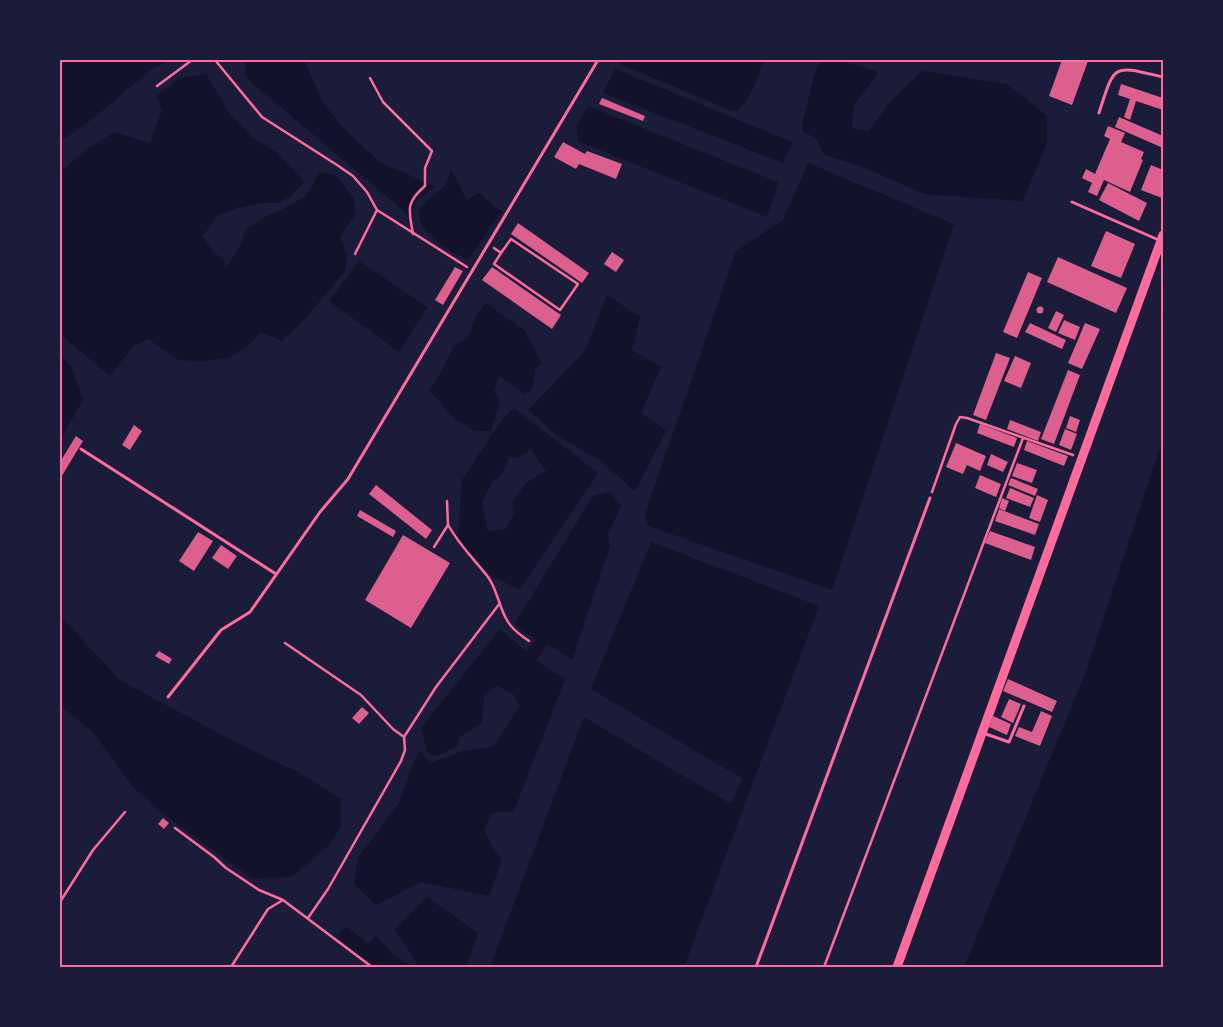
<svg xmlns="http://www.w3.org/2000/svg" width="1223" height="1027" font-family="Signika,sans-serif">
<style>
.water{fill:#12122b;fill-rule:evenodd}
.building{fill:#dd5f8e}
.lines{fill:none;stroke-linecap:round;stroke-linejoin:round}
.path{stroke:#ff6b9d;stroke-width:2.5}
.service{stroke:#ff6b9d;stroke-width:3}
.tertiary{stroke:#ff6b9d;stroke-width:9}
.neatline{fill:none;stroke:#ff6b9d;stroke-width:2}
</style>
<rect width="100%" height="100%" fill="#1b1b3a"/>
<!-- water -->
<path class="water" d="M60 60H172L153 68 95 117 60 142Z
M246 60H304L323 103 346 131 381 163 435 186 415 202 413 219 245 77Z
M618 60H764C757 77 752 99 737 111L730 110 620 64Z
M827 60H838L878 72 854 106 852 128 869 132 888 104 922 71 1007 84 1047 116V143L1023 201 924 194 858 165 824 155 816 138 802 131 803 119 817 66Z
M615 69 792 142 783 163 603 93Z
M206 74 230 114 253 138 276 152 304 182 291 196 279 203H261L237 208 218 215 202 237 213 251 225 262 224 270 241 245 245 230 264 217 285 208 306 196 320 172 335 175 354 198 355 215 340 237 347 254 345 271 306 318 282 341 261 332 247 347 228 358 202 361 179 360 148 339 132 347 110 376 60 334V172L90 147 115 132 150 143 162 110 156 96 179 78Z
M588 106 778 182 767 217 577 141V125Z
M808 163 954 224 832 590 648 526 645 514 736 251 783 220Z
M451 169 467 200 479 193 502 212 468 259C456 257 426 235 421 223 419 219 419 212 419 208L446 185Z
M359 261 427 307 399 352 329 301Z
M607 295 640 317 632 350 661 367 641 413 666 431 635 491 599 460 559 437 528 410 585 351Z
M486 303 525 331 542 363 535 370 533 388 525 394 499 376 494 390 500 401 491 431H475L455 419 429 390 441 372 454 346 468 338 474 320Z
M60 353 72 368 83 400 60 440Z
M514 408 598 473 520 589 494 578 467 549 458 537 462 480 503 418ZM531 449 546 471 526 483 512 503 514 515 504 530 488 531 482 502 492 482 503 473 509 457 518 458Z
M1163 438V967H964L1085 674Z
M610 492 621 506 608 534 610 546 572 660 547 643 536 660 565 679 514 811 492 813 484 830 493 848 502 859 489 896 421 882 376 905 354 884 358 858 400 801 413 764 420 751 431 763 463 751 494 746 520 705 513 694 497 685 484 696 482 723 458 738V746L436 756 428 754 421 728 500 629 527 652 536 641 515 623 593 496Z
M651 542 819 606 684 967H490L584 717 731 804 743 779 591 689Z
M60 616 121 681 243 746 300 773 341 799V826L330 844 292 877 252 878 166 816 133 787 94 733 60 705Z
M427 897 478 933 466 967H413L417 963 395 930Z
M347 927 368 943 376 936 393 954 412 967H375L335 936Z"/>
<!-- building -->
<path class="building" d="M1062 60 1088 61 1072 105 1049 96Z
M1121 84 1163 98V110L1136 101 1130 120 1124 117 1130 99 1118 95Z
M602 98 645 116 643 121 599 104Z
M1119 117 1163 136V148L1115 127Z
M1108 126 1125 133 1121 142 1144 152 1141 159 1143 160 1130 192 1104 180 1097 196 1088 192 1092 183 1082 178 1086 169 1095 174 1110 139 1104 136Z
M563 142 585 154 587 151 622 164 616 179 579 164 576 169 554 157Z
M1151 165 1163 170 1162 198 1141 190Z
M1108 183 1147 203 1139 221 1099 200Z
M518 223 589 273 582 283 511 234Z
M1106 231 1135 244 1121 278 1091 266Z
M612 252 624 260 616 272 604 264Z
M1058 257 1127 288 1116 313 1047 282Z
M455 267 463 271 443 305 435 300Z
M492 267 561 315 552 329 482 280Z
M1028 272 1042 278 1017 338 1003 332Z
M1036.5 310a3.5 3.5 0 1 1 7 0a3.5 3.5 0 1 1-7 0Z
M1056 311 1064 315 1056 332 1048 328Z
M1064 320 1080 327 1075 340 1058 333Z
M1030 323 1066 340 1062 349 1025 332Z
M1085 323 1100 329 1082 369 1068 363Z
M996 353 1010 358 986 420 973 415Z
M1015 356 1031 363 1021 388 1004 381Z
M1068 370 1080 375 1054 444 1041 439Z
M1070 416 1080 420 1076 432 1066 428Z
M1010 420 1041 432 1038 441 1007 429Z
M980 424 1017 438 1014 447 977 433Z
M134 425 142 431 130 450 122 445Z
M1065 429 1077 434 1071 450 1059 445Z
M76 436 83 441 60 479V462Z
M1027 441 1068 456 1064 466 1024 450Z
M956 443 986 456 980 471 967 465 963 474 946 467Z
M991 454 1008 462 1003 472 987 465Z
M1017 463 1037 470 1032 483 1012 476Z
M980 475 1001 484 996 497 975 488Z
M1011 478 1038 489 1035 496 1008 485Z
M376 485 432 530 426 539 369 494Z
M1010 488 1034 498 1030 507 1006 498Z
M1037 495 1048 500 1040 522 1029 518Z
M1002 498 1009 501 1005 511 999 508Z
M999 509 1039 524 1035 535 995 521Z
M360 510 396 531 393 537 357 516Z
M990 531 1035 547 1031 560 985 543Z
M198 532 213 541 194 571 179 561Z
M403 535 450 563 411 628 365 600Z
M221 545 237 556 228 569 212 558Z
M159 651 172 659 169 664 155 656Z
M1008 679 1057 701 1052 712 1003 691Z
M1009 699 1021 704 1013 723 1001 717Z
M362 707 369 713 359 724 352 718Z
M1041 711 1052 716 1040 746 1015 736 1019 727 1032 732Z
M993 716 1011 724 1007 735 989 727Z
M163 818 169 823 164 829 158 824Z"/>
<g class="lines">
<!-- path -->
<path class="path" d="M215 60 262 117 337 165 353 176 367 192 377 210 467 267
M370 78 383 102 432 151 425 168V186C405 203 409 210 413 234
M157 86 192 60
M494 248 501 253 511 239 578 284 560 310 494 264 501 253
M355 254 377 210
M932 492 956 424 960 417 967 418 1073 455
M448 525C460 546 473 558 488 577 499 592 499 612 511 626 516 632 523 637 529 641
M434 547 448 525 447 501
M285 643 361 695 393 729 404 737 405 750 401 761 328 889 308 918
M404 737 436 687 500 603
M175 828 214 857 226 868 259 890 283 900 372 967
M60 902 93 850 125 812
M231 967 268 909 283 900
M824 967 1023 438"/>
<!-- service -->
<path class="service" d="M1099 113C1115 63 1112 65 1163 77
M1072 202 1161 241
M81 449 276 574
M168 697 221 630 250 612 320 512 348 479 598 60
M983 733 1009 742 1024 706
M756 967 930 498"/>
<!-- tertiary -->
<path class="tertiary" d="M897 967 1163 235"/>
</g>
<!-- border -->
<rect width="1223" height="1027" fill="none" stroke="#1b1b3a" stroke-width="122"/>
<rect x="61" y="61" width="1101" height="905" class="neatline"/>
</svg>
